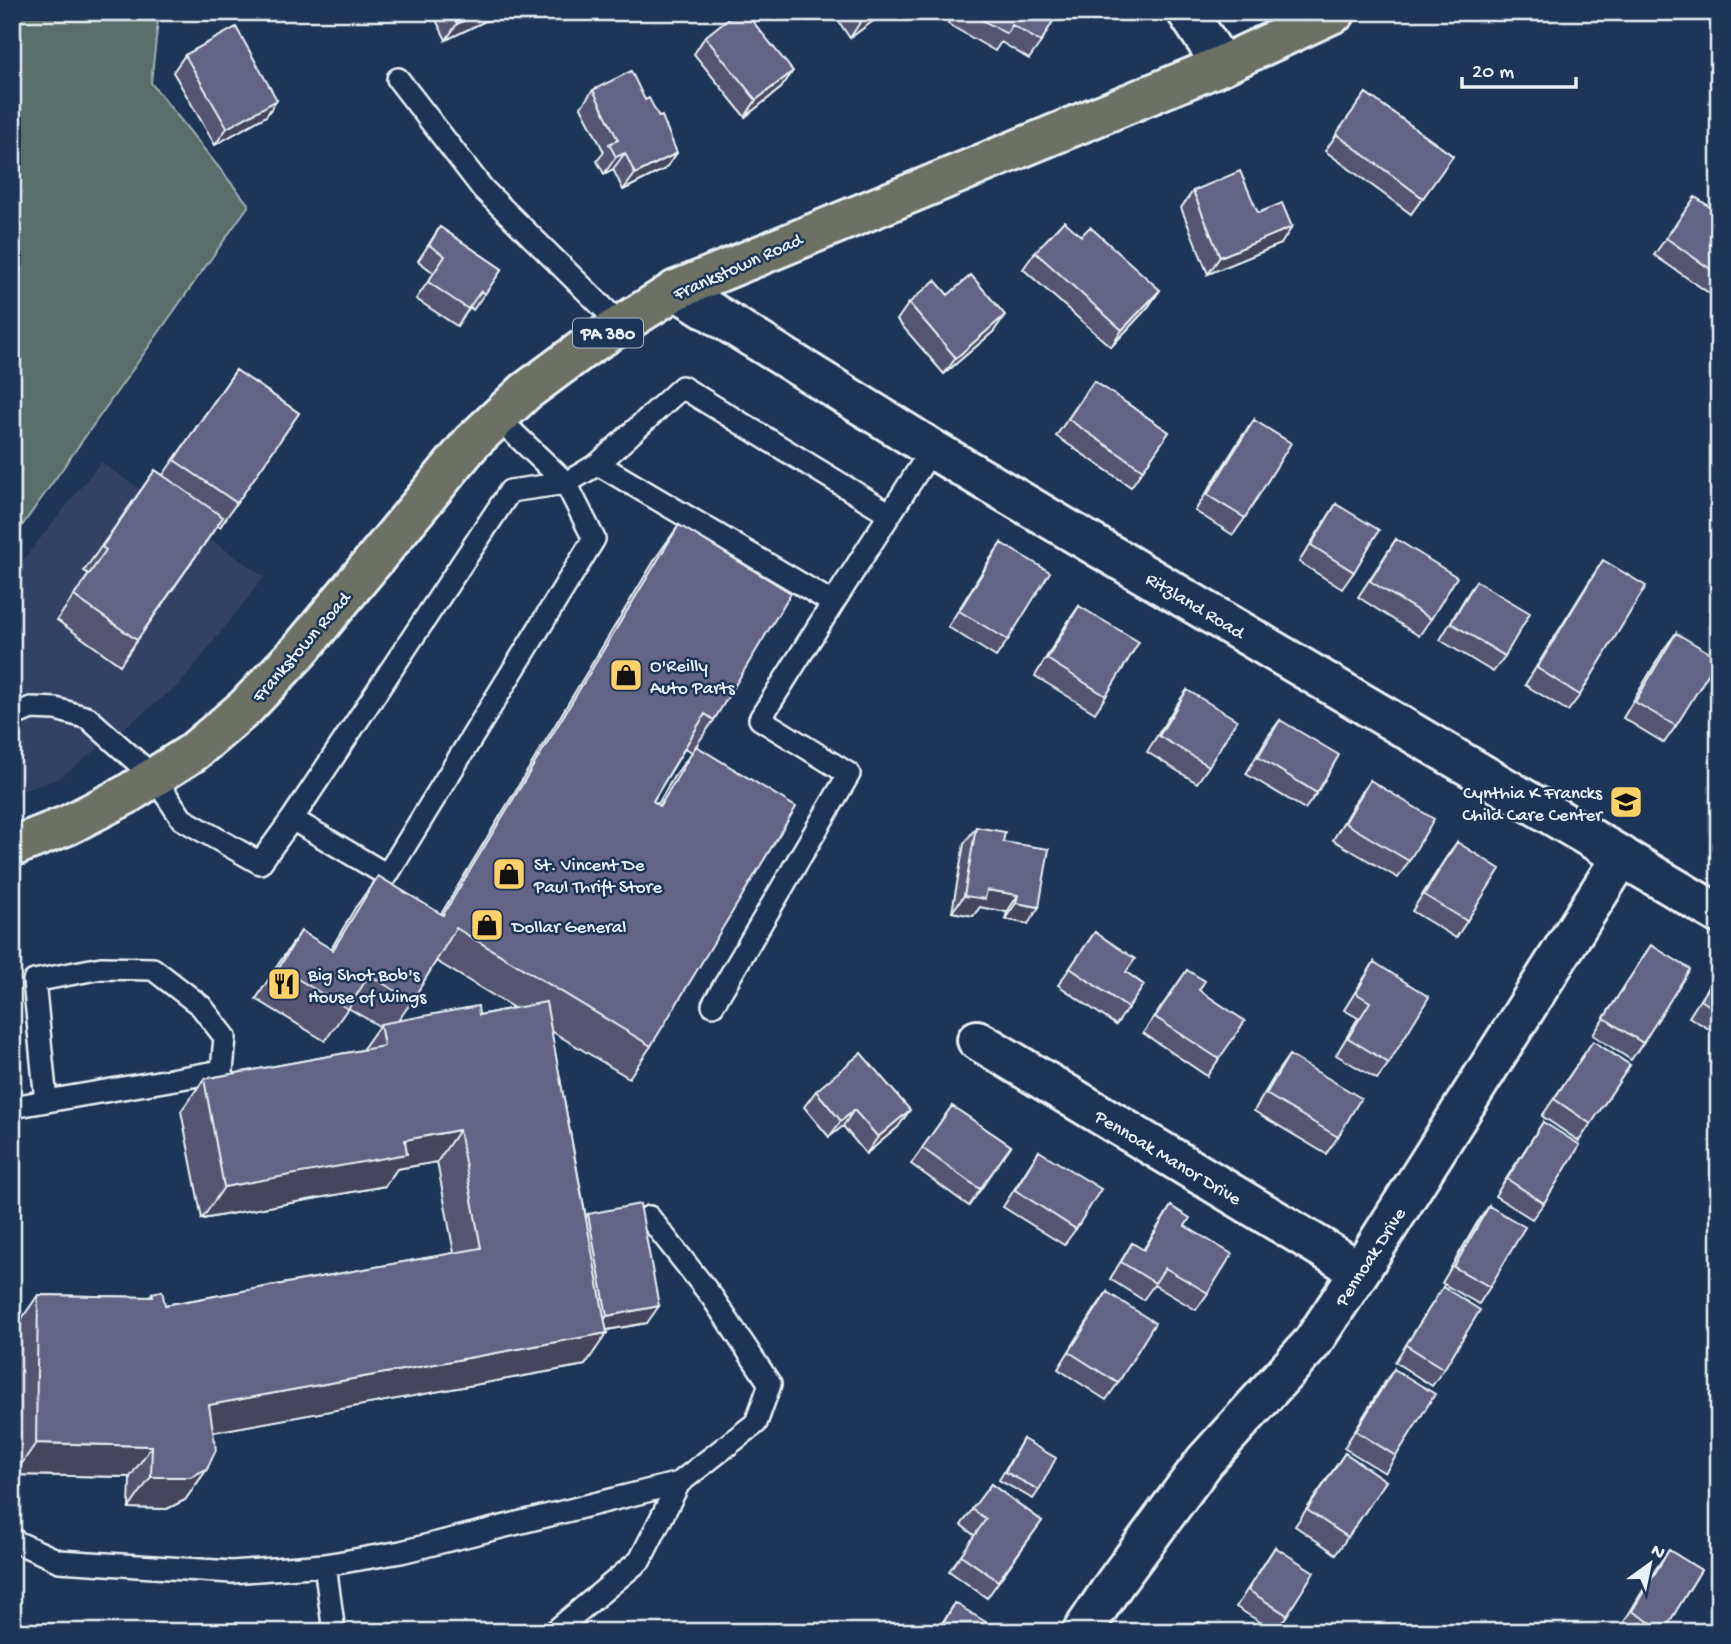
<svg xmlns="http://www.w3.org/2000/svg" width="1731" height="1644" font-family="'Gochi Hand',sans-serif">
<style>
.built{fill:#324365}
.green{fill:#586e6a;stroke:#a0b0b1;stroke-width:2}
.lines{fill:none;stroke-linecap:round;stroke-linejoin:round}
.lane-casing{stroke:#e8f1f8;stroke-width:26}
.street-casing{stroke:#e8f1f8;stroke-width:44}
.primary-casing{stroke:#e8f1f8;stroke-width:44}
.lane{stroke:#1d3557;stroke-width:21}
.street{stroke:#1d3557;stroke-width:38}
.primary{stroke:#6c7065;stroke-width:38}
.wall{fill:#555573;stroke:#e8f1f8;stroke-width:2;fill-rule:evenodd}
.shaded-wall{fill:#45455e;stroke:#e8f1f8;stroke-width:2}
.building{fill:#636386;stroke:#e8f1f8;stroke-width:2}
.labels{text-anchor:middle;stroke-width:5;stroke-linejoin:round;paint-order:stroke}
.shield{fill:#1d3557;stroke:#abb9c8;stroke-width:2}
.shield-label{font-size:18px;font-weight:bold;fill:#e8f1f8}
.street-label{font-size:19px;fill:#e8f1f8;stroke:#1d3557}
.poi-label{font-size:19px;fill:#e8f1f8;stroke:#1d3557;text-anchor:start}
</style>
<rect width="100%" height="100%" fill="#1d3557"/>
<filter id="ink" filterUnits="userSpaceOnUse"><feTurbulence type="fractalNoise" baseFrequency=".0143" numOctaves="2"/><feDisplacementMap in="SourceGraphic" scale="14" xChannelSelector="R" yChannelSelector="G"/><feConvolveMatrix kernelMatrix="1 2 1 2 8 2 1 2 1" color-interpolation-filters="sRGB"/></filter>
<g filter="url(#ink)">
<!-- built -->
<path class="built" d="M101 462 264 577 181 683 60 778 12 794V574Z"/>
<!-- green -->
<path class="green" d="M12 12H159L151 83 249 205 12 540Z"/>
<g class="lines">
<defs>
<path id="lane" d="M398 79 483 189 621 325
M598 464 833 603 890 514
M12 716 31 708 56 709 88 718 154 777 182 819 260 863 292 819 510 491 566 483 598 464 682 387 890 514 932 449
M292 819 387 875 594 539 566 483 498 418
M713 1005 849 774 760 719 833 603
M12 1107 222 1071 225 1037 201 1006 153 969 101 968 34 981 46 1101
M12 1540 59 1561 232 1572 325 1565 401 1552 679 1483 756 1423 770 1384 712 1297 649 1217
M325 1565 334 1632
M554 1632 640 1560 679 1483"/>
<path id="street" d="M1187 12 1222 65
M676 290 932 449 1719 914
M977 1040 1360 1271
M1082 1632 1115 1583 1205 1461 1312 1343 1360 1271 1622 856"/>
<path id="primary" d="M12 847 68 825 126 795 192 753 246 707 300 650 472 442 525 392 583 349 676 290 1222 65 1336 12"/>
</defs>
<!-- lane casing -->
<use href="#lane" class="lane-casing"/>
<!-- street casing -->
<use href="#street" class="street-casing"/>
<!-- primary casing -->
<use href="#primary" class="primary-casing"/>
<!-- lane -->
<use href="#lane" class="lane"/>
<!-- street -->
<use href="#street" class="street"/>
<!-- primary -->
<use href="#primary" class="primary"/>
</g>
<!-- wall -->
<path class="wall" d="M432 12H501L500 14 446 40Z
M832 12H885L850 38Z
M955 12H1058L1041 42 1029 59 1001 42 995 51 948 24Z
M705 37 781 88 745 117 694 54Z
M185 55 277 100 266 116 215 145 173 72Z
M593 90 645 100 677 153 665 169 623 190 613 169 604 174 597 161 604 152 581 107Z
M1366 93 1453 156 1411 214 1325 151Z
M1193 191 1258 213 1281 244 1208 274 1181 208Z
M1695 197 1719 213V279L1709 293 1654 255Z
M440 227 502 269 473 310 470 307 457 326 416 299 434 273 418 261Z
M1081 236 1160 290 1148 307 1111 347 1023 269 1035 252Z
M948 295 994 331 944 374 897 320 909 303Z
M236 370 299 413 220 527 217 526 120 665 57 620 89 574 84 571 155 470 163 475Z
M1094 381 1169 432 1131 487 1056 436Z
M1254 420 1245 518 1233 535 1195 511 1242 436Z
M1336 504 1354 572 1342 589 1299 562Z
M679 525 714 720 696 746 651 1046 629 1078 551 1031 586 1217 588 1214 647 1323 607 1330 585 1365 213 1432 207 1469 185 1500 167 1509 129 1508 130 1477 14 1475 16 1327 38 1295 150 1297 152 1293 165 1305 454 1253 437 1162 397 1169 385 1186 202 1219 181 1111 204 1079 362 1050 379 1026 348 1008 325 1041 256 999 279 963 301 931 331 949 355 908 378 876 441 914 657 556ZM685 748 692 752 673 778 658 804 653 801ZM436 961 514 1008 479 1015 398 1021 412 1001Z
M1396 539 1431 619 1419 636 1358 597Z
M1001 543 1008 640 996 657 948 627 990 559Z
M1603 560 1580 695 1568 711 1525 685 1592 577Z
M1476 581 1505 656 1493 672 1440 640 1465 598Z
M1079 606 1106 696 1095 713 1035 676 1067 623Z
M1676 633V726L1664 743 1623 718 1664 649Z
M1187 690 1209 766 1197 783 1147 752 1175 707Z
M1280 720 1317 793 1305 809 1246 774 1268 736Z
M1370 780 1409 861 1398 878 1333 840 1358 797Z
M976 827 1003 842 1028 924 1005 919 1007 912 980 907 973 916 952 912 964 844Z
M1457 842 1467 921 1456 938 1412 911 1445 859Z
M1095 932 1126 972 1144 985 1116 1025 1058 985Z
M1651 945 1643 1043 1631 1060 1593 1035Z
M1374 962 1389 1063 1377 1079 1336 1055 1358 1018 1344 1010Z
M1187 970 1199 990 1219 1059 1207 1076 1143 1033Z
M1719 970V1035L1689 1017Z
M1593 1041 1630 1065 1579 1141 1542 1116Z
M1289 1055 1338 1137 1326 1154 1254 1111 1277 1072Z
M816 1091 898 1127 866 1154 843 1126 829 1137 804 1107Z
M952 1106 1011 1146 969 1206 911 1164Z
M1543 1122 1544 1203 1532 1219 1495 1196Z
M1039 1151 1076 1229 1064 1245 1003 1207Z
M1171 1206 1185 1226 1208 1293 1196 1310 1154 1285 1143 1300 1110 1279 1132 1243 1143 1250Z
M1489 1206 1490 1287 1479 1304 1442 1283 1477 1223Z
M1443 1287 1444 1369 1432 1386 1395 1362Z
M1107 1292 1118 1383 1106 1400 1058 1369 1095 1309Z
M1394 1369 1396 1456 1385 1473 1344 1448 1382 1386Z
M1023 1439 1039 1490 1033 1499 999 1480Z
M1345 1453 1386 1481 1336 1554 1295 1526Z
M1719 1460V1474L1712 1470Z
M991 1484 1042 1521 987 1598 949 1571 975 1536 961 1525Z
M1275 1547 1287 1615 1276 1632 1236 1607Z
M1669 1550 1701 1570 1663 1632H1618L1657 1567Z
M955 1603 984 1632H936Z"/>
<!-- shaded-wall -->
<path class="shaded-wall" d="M481 12H501L500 14 446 40 457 24Z
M874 12H885L850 38 861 21Z
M793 71 781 88 745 117 756 100Z
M277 100 266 116 215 145 227 128Z
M625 153 613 169 604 174 616 157Z
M677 153 665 169 623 190 635 174Z
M1292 227 1281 244 1208 274 1220 257Z
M1160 290 1148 307 1111 347 1122 330Z
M1005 315 994 331 944 374 956 358Z
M987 890 1018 895 1007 912 980 907 973 916 952 912 964 896Z
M1016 903 1039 907 1028 924 1005 919Z
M854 1110 843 1126 829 1137 841 1121Z
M910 1110 898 1127 866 1154 878 1137Z
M459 1130 437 1162 397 1169 385 1186 202 1219 224 1187 405 1140Z
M659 1306 647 1323 595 1332 607 1316Z
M607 1333 585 1365 186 1437 209 1405Z
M36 1443 152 1446 130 1477 14 1475Z
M207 1469 185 1500 167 1509 129 1508 151 1477Z"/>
<!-- building -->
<path class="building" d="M452 12H481L457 24Z
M736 12H745L793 71 756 100 705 37Z
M855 12H874L861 21Z
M968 12H1058L1041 42 1012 25 1007 34Z
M236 27 277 100 227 128 185 55Z
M631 71 645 100 649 98 659 117 662 116 677 153 635 174 625 153 616 157 609 144 618 140 593 90Z
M1366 93 1453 156 1423 198 1336 134Z
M1240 171 1258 213 1282 203 1292 227 1220 257 1193 191Z
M1695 197 1719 213V275L1666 238Z
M1064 221 1081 236 1090 227 1160 290 1122 330 1035 252Z
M440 227 502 269 485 294 481 291 468 309 428 282 445 256 429 245Z
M971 275 1005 315 956 358 909 303 935 280 948 295Z
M236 370 299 413 237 503 174 460Z
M1094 381 1169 432 1143 470 1068 419Z
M1254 420 1291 443 1245 518 1207 495Z
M155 470 223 517 137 640 74 596 106 550 102 547Z
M1336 504 1379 530 1354 572 1311 545Z
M679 525 791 593 714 720 705 714 653 801 660 806 696 746 796 807 651 1046 456 928 412 1001 369 975 348 1009 279 968 301 931 333 950 378 876 443 915Z
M1396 539 1457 577 1431 619 1370 581Z
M1001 543 1050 572 1008 640 959 611Z
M1603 560 1646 586 1580 695 1537 668Z
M1476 581 1530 613 1505 656 1451 623Z
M1079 606 1139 642 1106 696 1047 659Z
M1676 633 1718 658 1676 726 1635 702Z
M1187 690 1237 720 1209 766 1159 736Z
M1280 720 1339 755 1317 793 1258 757Z
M1370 780 1434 819 1409 861 1345 823Z
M976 827 1005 832 1003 842 1049 849 1039 907 1016 903 1018 895 987 890 985 899 964 896Z
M1457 842 1500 869 1467 921 1424 895Z
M1095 932 1135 959 1126 972 1144 985 1128 1008 1070 968Z
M1651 945 1690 969 1643 1043 1604 1018Z
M1374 962 1429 997 1389 1063 1348 1038 1370 1002 1356 993Z
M1187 970 1205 981 1199 990 1245 1021 1219 1059 1155 1017Z
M1719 971V1012L1701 1000Z
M546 1002 607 1333 209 1405 216 1450 207 1469 190 1477H151L152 1446 36 1443 38 1295 153 1297 152 1293 162 1291 165 1305 481 1248 459 1130 405 1140 407 1154 224 1187 204 1079 384 1046 380 1024 478 1006 479 1015Z
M1593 1041 1630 1065 1591 1124 1554 1099Z
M861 1053 910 1110 878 1137 854 1110 841 1121 816 1091Z
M1289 1055 1361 1098 1338 1137 1266 1094Z
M952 1106 1011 1146 980 1189 922 1148Z
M1543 1122 1580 1145 1544 1203 1507 1179Z
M1039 1151 1101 1189 1076 1229 1015 1190Z
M640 1204 659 1306 607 1316 588 1214Z
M1171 1206 1190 1218 1185 1226 1232 1254 1208 1293 1165 1268 1155 1283 1121 1262 1132 1243 1144 1250Z
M1489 1206 1525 1227 1490 1287 1454 1267Z
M1443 1287 1480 1310 1444 1369 1406 1345Z
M1107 1292 1155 1323 1118 1383 1069 1352Z
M1394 1369 1435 1394 1396 1456 1356 1431Z
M1023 1439 1056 1458 1039 1490 1005 1472Z
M1345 1453 1386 1481 1348 1537 1307 1510Z
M991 1484 1042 1521 998 1581 961 1555 986 1519 972 1509Z
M1275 1547 1314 1572 1287 1615 1248 1590Z
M1669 1550 1701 1570 1664 1631 1632 1611Z
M955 1603 989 1624 984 1632H938Z
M1199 1622 1218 1632H1193Z
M1621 1627 1628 1632H1618Z"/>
</g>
<!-- icons -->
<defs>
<symbol id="shop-square" viewBox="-11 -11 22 22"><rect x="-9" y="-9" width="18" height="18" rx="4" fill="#ffd166" stroke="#1d3557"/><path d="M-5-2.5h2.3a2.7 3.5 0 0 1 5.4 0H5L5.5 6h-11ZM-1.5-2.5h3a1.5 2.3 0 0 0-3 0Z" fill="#111"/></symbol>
<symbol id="school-square" viewBox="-11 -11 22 22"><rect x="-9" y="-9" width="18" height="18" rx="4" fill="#ffd166" stroke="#1d3557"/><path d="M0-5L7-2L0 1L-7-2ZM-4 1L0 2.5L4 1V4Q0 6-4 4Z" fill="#111"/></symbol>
<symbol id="restaurant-square" viewBox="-11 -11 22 22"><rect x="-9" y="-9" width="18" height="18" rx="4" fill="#ffd166" stroke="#1d3557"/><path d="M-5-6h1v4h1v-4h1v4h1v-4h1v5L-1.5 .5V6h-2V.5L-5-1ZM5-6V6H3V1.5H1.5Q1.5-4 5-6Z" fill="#111"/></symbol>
</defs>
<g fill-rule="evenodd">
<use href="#shop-square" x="607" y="656" width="38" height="38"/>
<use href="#school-square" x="1607" y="783" width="38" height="38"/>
<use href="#shop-square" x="490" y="855" width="38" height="38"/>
<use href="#shop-square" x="468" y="906" width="38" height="38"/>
<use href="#restaurant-square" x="265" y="965" width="38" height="38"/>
</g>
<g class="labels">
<!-- shield labels -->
<rect class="shield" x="573" y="318.5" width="70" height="29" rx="5"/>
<g class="shield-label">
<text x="608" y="339">PA 380</text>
</g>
<!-- street labels -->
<g class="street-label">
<text transform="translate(737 265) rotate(-24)" y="7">Frankstown Road</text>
<text transform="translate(1196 604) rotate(31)" y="7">Ritzland Road</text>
<text transform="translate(300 646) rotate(-49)" y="7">Frankstown Road</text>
<text transform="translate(1169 1156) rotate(31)" y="7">Pennoak Manor Drive</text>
<text transform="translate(1369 1256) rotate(-57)" y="7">Pennoak Drive</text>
</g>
<!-- poi labels -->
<g class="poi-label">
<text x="650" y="671">O'Reilly<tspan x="650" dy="22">Auto Parts</tspan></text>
<text x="1602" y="798" text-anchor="end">Cynthia K Francks<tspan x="1602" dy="22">Child Care Center</tspan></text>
<text x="534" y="870">St. Vincent De<tspan x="534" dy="22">Paul Thrift Store</tspan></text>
<text x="512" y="932">Dollar General</text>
<text x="308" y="980">Big Shot Bob's<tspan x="308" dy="22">House of Wings</tspan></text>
</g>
</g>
<!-- margin -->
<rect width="1731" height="1644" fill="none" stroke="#1d3557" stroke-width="42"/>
<rect x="21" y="21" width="1689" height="1602" fill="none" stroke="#e8f1f8" stroke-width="2.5" filter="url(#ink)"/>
<!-- north arrow -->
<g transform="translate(1650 1564) rotate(33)" stroke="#1d3557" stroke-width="5" paint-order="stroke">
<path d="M0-5L12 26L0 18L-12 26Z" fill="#e8f1f8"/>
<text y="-10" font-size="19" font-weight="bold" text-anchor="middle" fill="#e8f1f8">N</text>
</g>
<!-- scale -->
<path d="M1462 77v10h114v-10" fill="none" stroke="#e8f1f8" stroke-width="3.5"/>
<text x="1472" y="77" font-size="21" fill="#e8f1f8" stroke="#1d3557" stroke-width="5" paint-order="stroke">20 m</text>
</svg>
